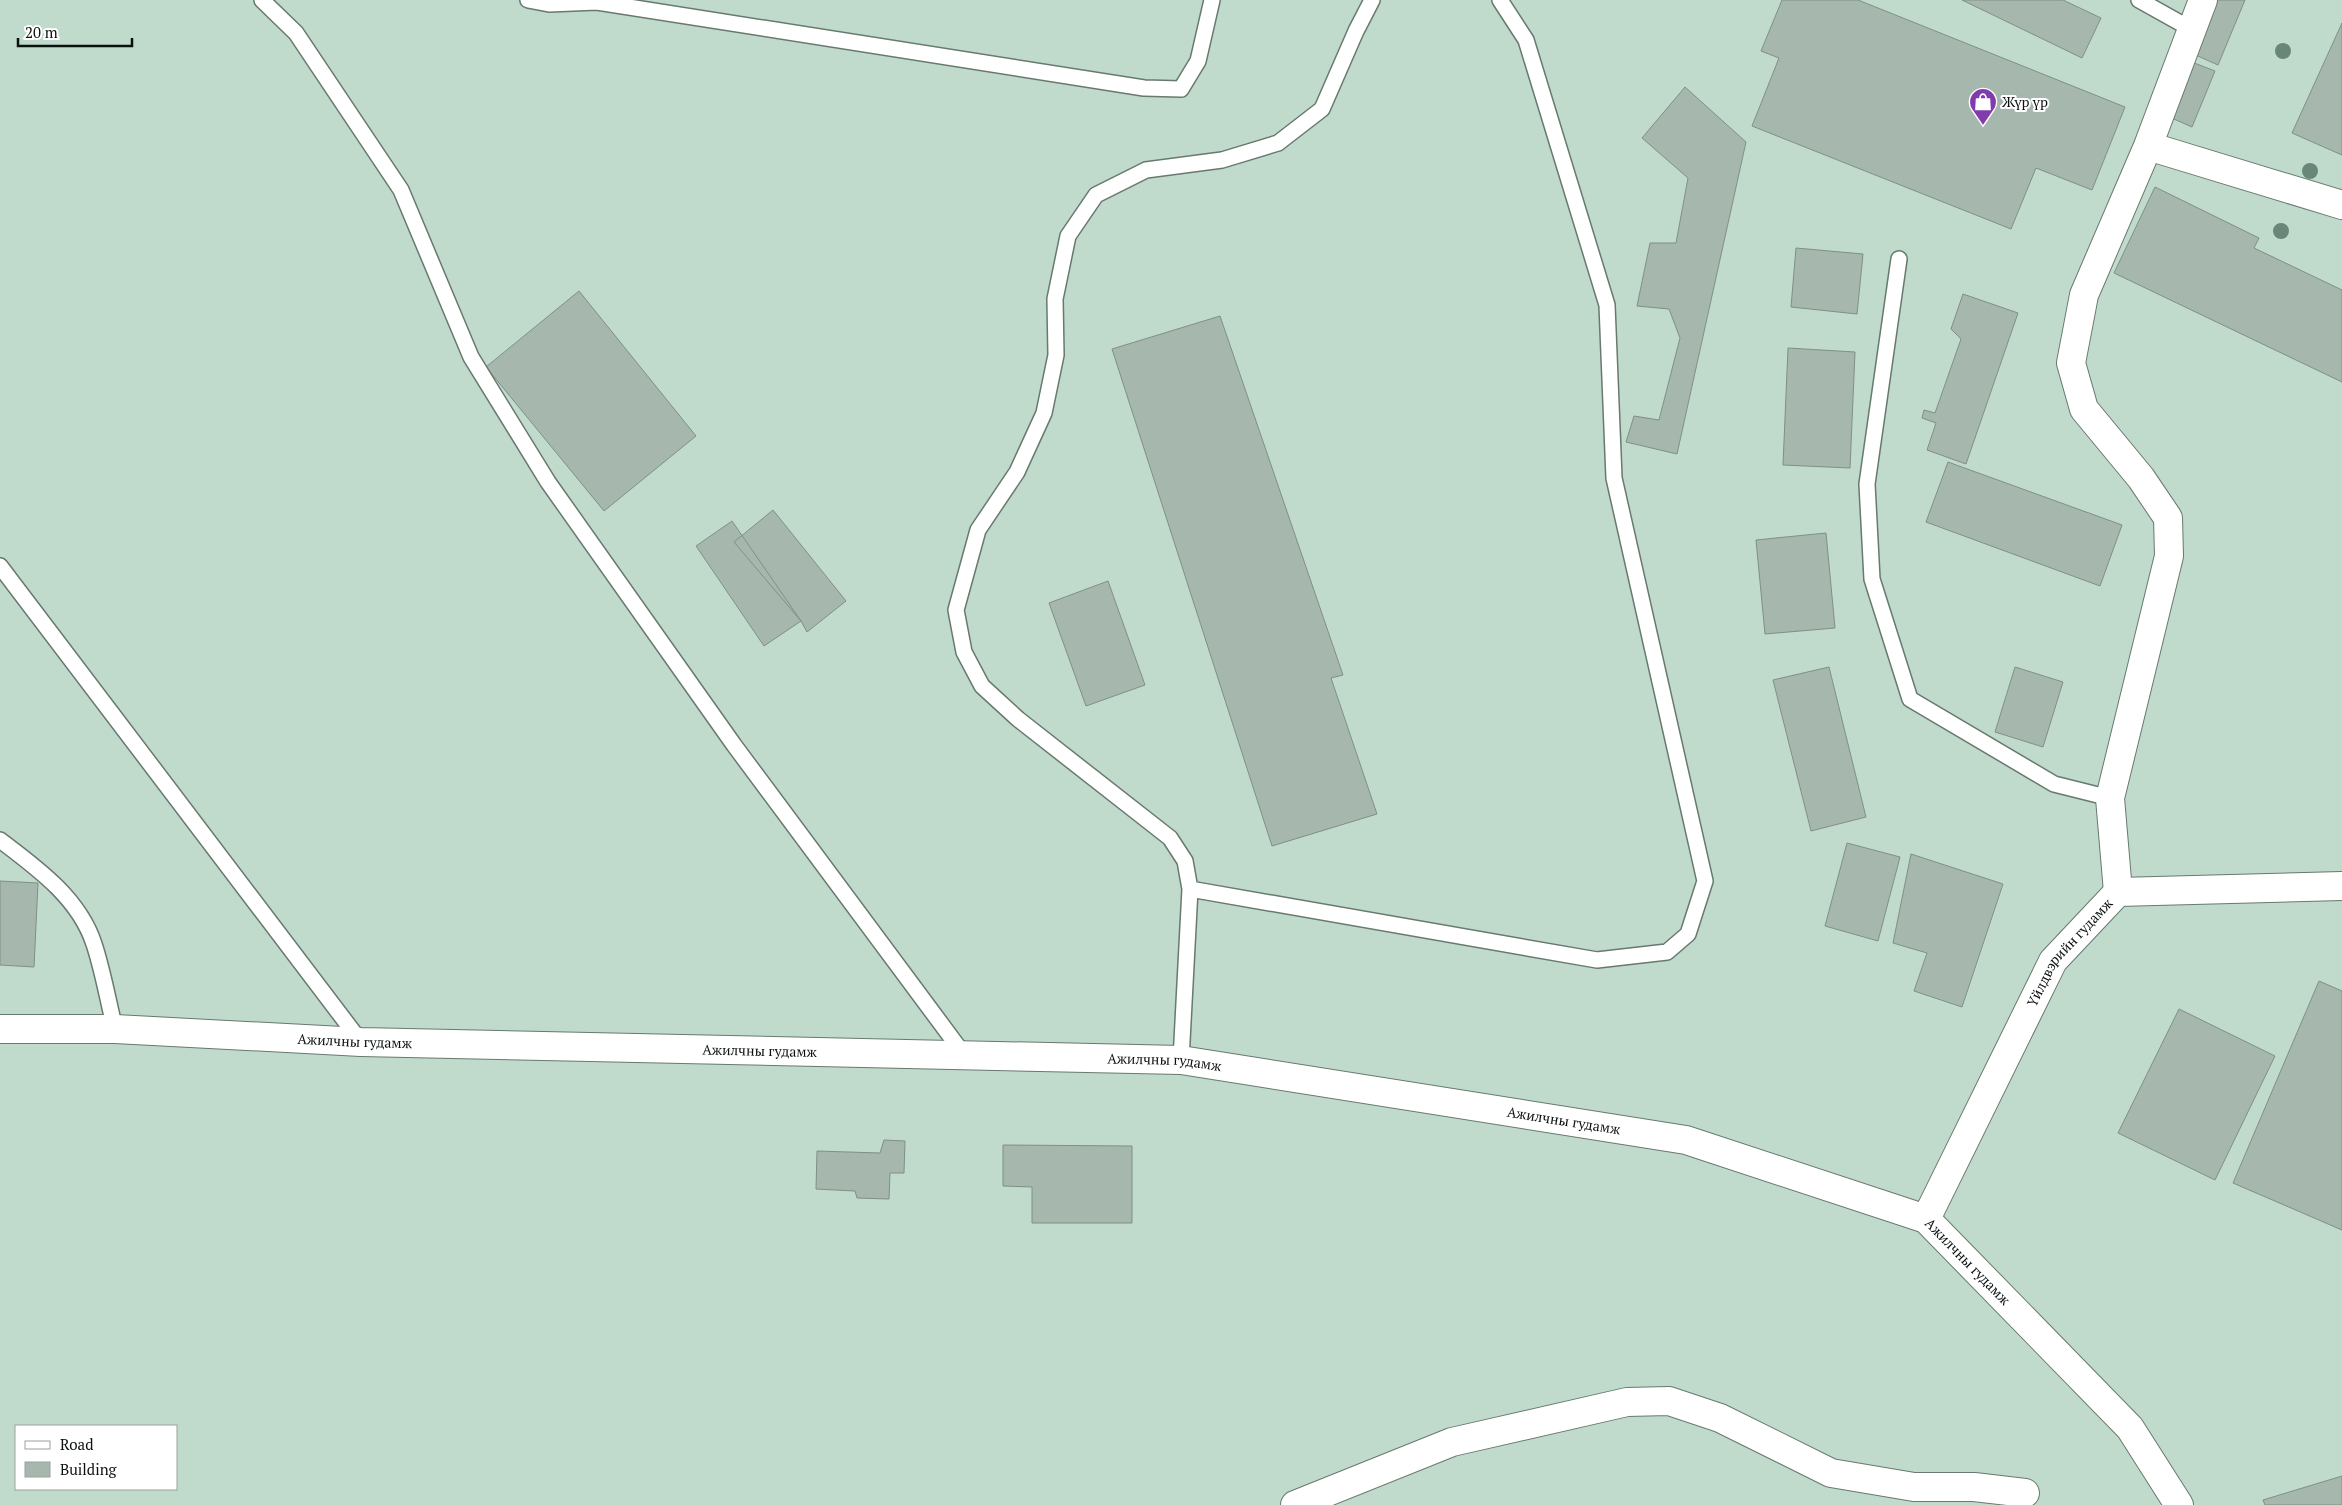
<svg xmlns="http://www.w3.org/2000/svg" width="2342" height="1505" font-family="'PT Serif',serif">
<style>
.built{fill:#c0dacb;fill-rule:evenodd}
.building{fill:#a6b8ae;stroke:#7f9086}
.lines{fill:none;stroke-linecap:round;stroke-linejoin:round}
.lane-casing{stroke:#68796f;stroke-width:18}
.street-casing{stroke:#68796f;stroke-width:30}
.secondary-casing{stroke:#68796f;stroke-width:30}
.lane{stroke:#fff;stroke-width:15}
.street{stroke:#fff;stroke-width:28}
.secondary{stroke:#fff;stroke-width:28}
.tree{fill:#698778}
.labels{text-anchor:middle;stroke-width:4;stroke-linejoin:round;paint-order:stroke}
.poi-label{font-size:14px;fill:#0b110e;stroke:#fff;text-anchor:start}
.street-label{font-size:14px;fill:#0b110e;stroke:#fff}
</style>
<rect width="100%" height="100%" fill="#d3e5da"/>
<!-- built -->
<path class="built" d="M0 0H2342V1505H0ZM16 1426H176V1489H16Z"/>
<!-- building -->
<path class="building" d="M1782 0H1858L2125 107 2092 190 2036 168 2011 229 1752 126 1779 58 1761 51Z
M1962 0H2063L2101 18 2082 58Z
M2214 0H2245L2218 65 2191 53Z
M2342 23V155L2292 133Z
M2189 61 2215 71 2192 127 2167 116Z
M1685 87 1746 142 1677 454 1626 442 1634 416 1659 420 1680 338 1669 309 1637 306 1650 243H1676L1688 178 1642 138Z
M2155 187 2259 238 2254 248 2342 290V382L2114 273Z
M1796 248 1863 254 1857 314 1791 307Z
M579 291 696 436 604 511 486 367Z
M1963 294 2018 313 1966 464 1927 450 1936 423 1922 418 1924 410 1935 413 1961 339 1951 329Z
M1220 316 1343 675 1331 678 1377 814 1272 846 1112 349Z
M1788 348 1855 352 1850 468 1783 465Z
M1948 462 2122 525 2100 586 1926 522Z
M773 510 846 601 807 632 801 621 734 542Z
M732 521 801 621 764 646 696 546Z
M1826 533 1835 628 1765 634 1756 540Z
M1108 581 1145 685 1086 706 1049 603Z
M1829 667 1866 817 1811 831 1773 680Z
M2015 667 2063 682 2043 747 1995 732Z
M1847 843 1900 857 1878 941 1825 926Z
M1911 854 2003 884 1962 1007 1914 991 1927 953 1893 943Z
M0 881 38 883 34 967 0 965Z
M2319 981 2342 991V1230L2233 1183Z
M2179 1009 2275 1056 2215 1180 2118 1133Z
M884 1140 905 1141 904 1173H890L889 1199 857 1198 855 1191 816 1189 817 1151 880 1153Z
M1003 1145 1132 1146V1223H1032V1187L1003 1186Z
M2342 1476V1505H2265L2263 1500Z"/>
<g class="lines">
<defs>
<path id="lane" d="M262 0 296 33 401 190 471 357 548 482 734 745 965 1056
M528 0 549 4 597 2 1144 88 1181 89 1198 61 1212 0
M2139 0 2191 29
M1899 259 1867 484 1872 579 1910 699 2054 784 2110 798
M0 566 361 1042
M0 840C37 868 79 898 94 944 103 971 108 1001 115 1029
M1190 889 1597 960 1667 952 1688 934 1705 881 1614 478 1607 305 1526 40 1500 0
M1181 1060 1190 889 1185 861 1170 838 1018 719 982 686 964 652 956 610 978 530 1017 472 1044 413 1056 355 1055 299 1068 236 1096 195 1146 170 1222 160 1278 143 1322 109 1356 31 1372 0"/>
<path id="street" d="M2148 146 2342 205
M2118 892 2110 798 2169 556 2168 518 2141 478 2084 409 2071 363 2084 295 2148 146 2203 0
M1295 1505 1452 1442 1627 1402 1669 1401 1720 1418 1831 1473 1914 1487H1974L2025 1493"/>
<g id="secondary">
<path id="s1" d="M0 1029H115L361 1042 1181 1060 1686 1140 1926 1219 2130 1428 2179 1505"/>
<path id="s2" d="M1926 1219 2053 961 2118 892 2342 886"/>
</g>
</defs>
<!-- lane casing -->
<use href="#lane" class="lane-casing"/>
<!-- street casing -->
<use href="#street" class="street-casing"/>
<!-- secondary casing -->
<use href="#secondary" class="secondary-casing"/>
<!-- lane -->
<use href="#lane" class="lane"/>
<!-- street -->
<use href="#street" class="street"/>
<!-- secondary -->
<use href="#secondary" class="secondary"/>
</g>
<!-- trees -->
<g class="tree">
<circle cx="2283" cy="51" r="8"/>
<circle cx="2310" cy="171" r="8"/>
<circle cx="2281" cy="231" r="8"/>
</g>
<!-- icons -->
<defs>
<symbol id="shop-pin" viewBox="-11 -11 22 30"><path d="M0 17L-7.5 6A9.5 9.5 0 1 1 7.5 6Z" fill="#823bad" stroke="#fff"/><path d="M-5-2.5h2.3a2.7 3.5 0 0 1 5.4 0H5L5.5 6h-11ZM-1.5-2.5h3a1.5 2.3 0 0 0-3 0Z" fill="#fff"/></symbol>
</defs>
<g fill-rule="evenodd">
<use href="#shop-pin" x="1967" y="86" width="32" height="43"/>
</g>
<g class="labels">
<!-- poi labels -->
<g class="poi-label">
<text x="2002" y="107">Жүр үр</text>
</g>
<!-- street labels -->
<g class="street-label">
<text dy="5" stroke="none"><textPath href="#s2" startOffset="304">Yйлдвэрийн гудамж</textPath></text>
<text dy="5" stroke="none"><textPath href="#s1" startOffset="355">Ажилчны гудамж</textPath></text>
<text dy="5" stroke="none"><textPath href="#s1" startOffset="760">Ажилчны гудамж</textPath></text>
<text dy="5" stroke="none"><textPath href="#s1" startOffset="1165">Ажилчны гудамж</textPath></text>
<text dy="5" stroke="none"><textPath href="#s1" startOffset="1569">Ажилчны гудамж</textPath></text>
<text dy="5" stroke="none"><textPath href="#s1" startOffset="2005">Ажилчны гудамж</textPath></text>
</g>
</g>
<!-- legend -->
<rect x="15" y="1425" width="162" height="65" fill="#ffffff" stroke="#9da09f"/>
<rect x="25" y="1441" width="25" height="8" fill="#ffffff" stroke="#9da09f"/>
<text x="60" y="1450" font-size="15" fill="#0b110e">Road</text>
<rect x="25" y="1462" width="25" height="15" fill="#a6b8ae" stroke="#9da09f"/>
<text x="60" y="1475" font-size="15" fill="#0b110e">Building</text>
<!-- scale -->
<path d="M18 38v8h114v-8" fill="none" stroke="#0b110e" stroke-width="2.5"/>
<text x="25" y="38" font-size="15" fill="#0b110e" stroke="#ffffff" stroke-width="4" paint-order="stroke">20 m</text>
</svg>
